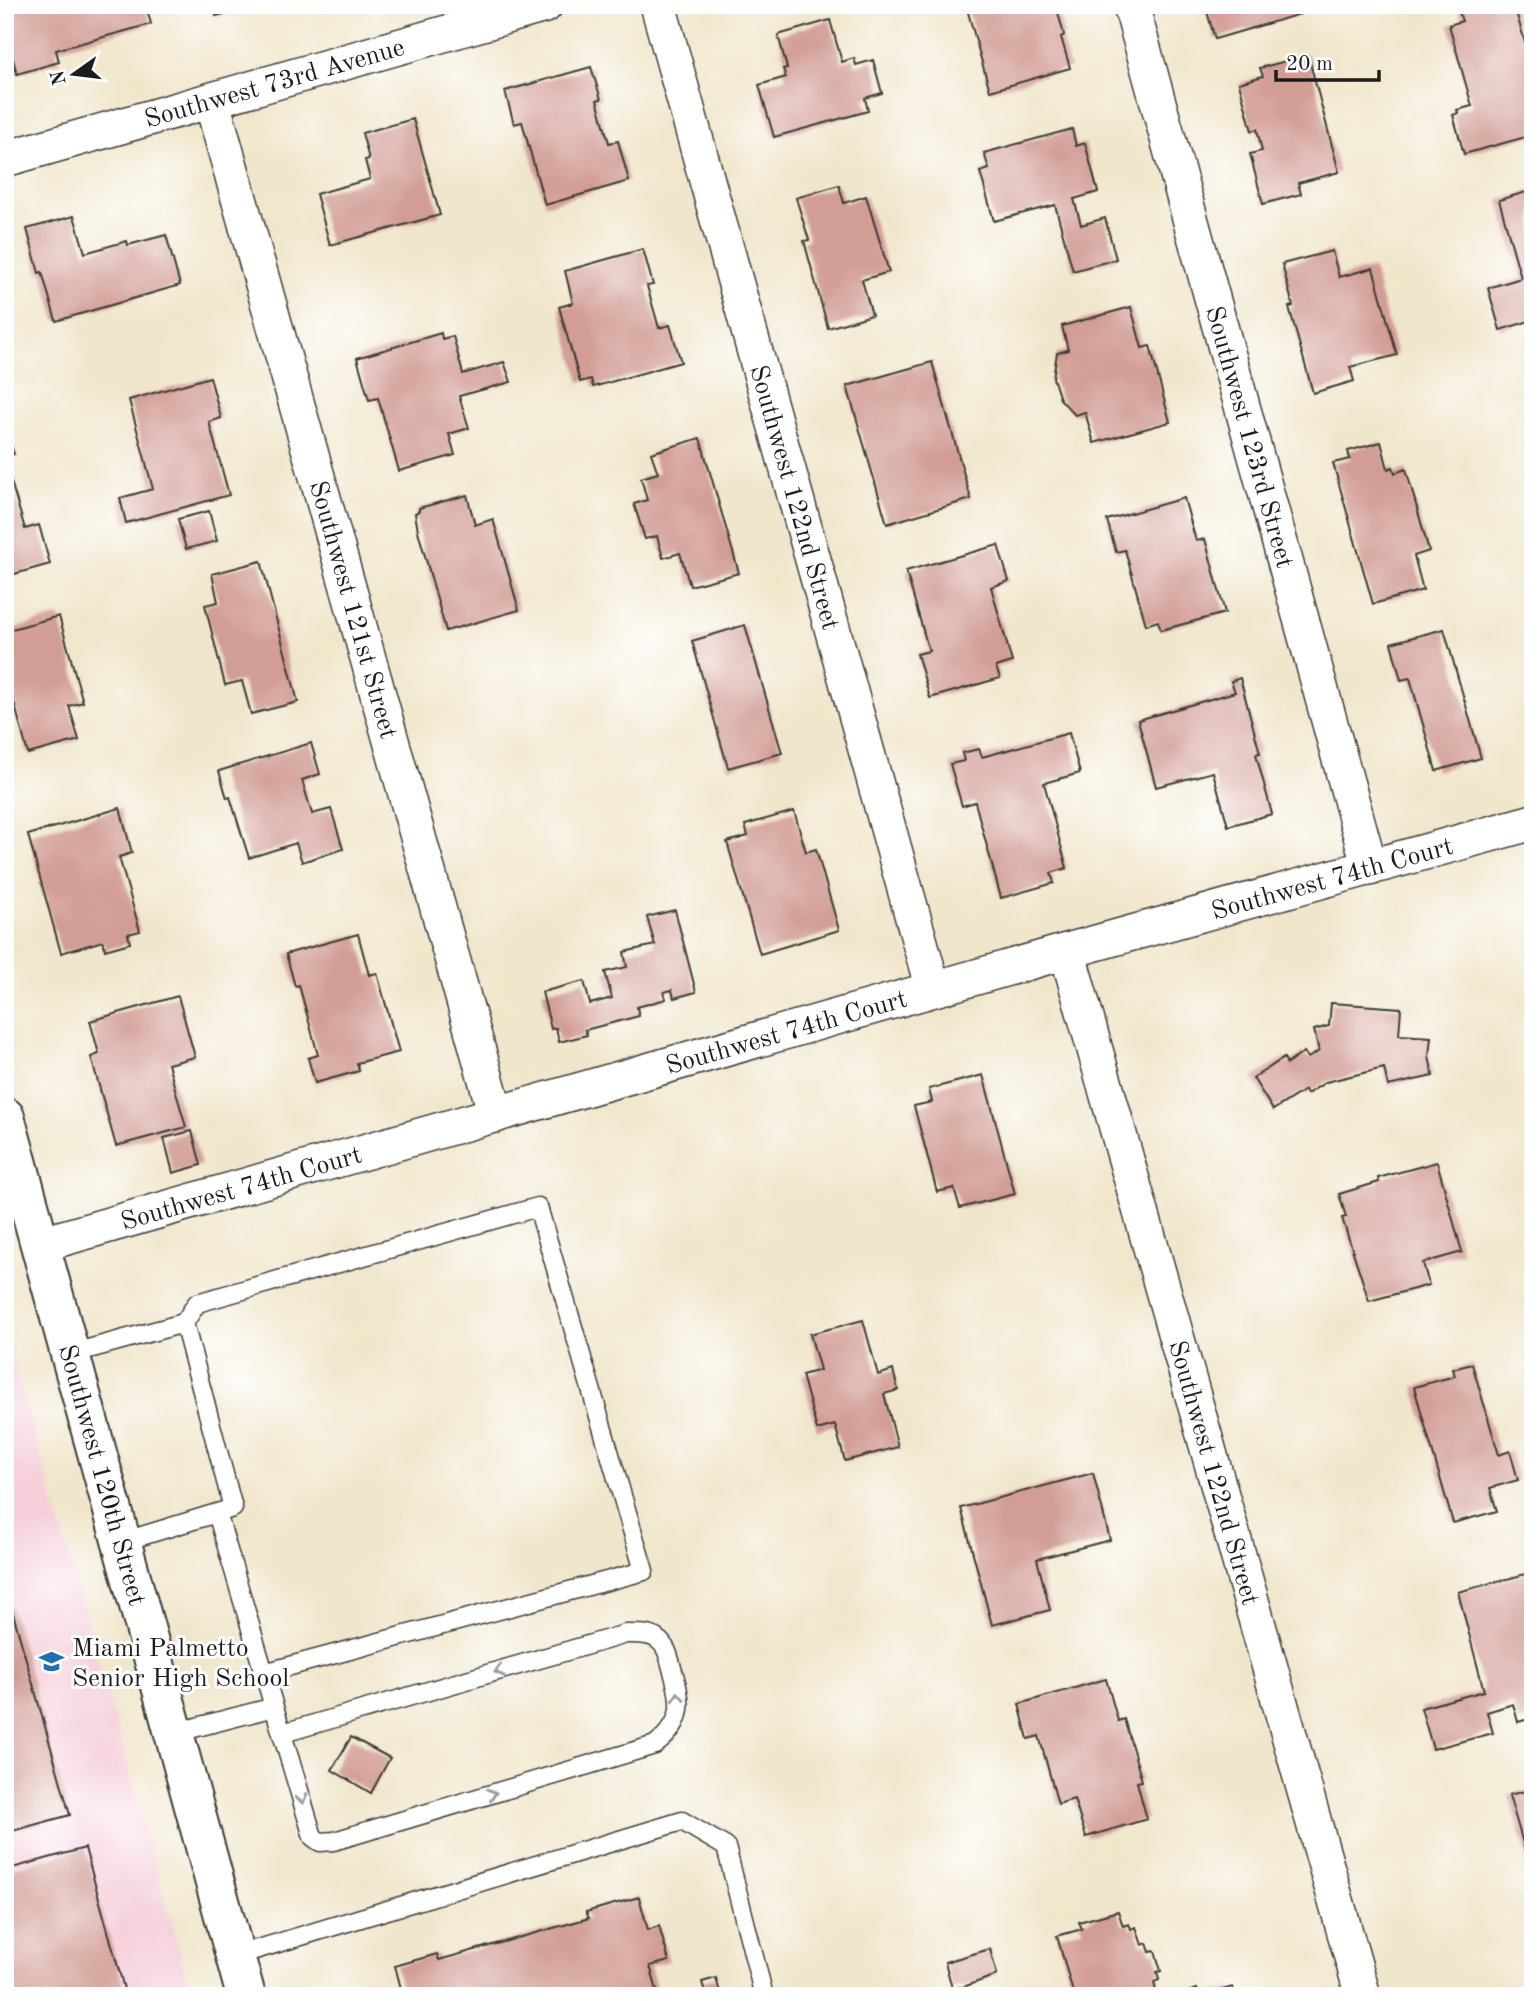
<svg xmlns="http://www.w3.org/2000/svg" width="1538" height="2001" font-family="'Old Standard TT',serif">
<style>
.built{fill:#f5cfda}
.building{fill:#d29d95}
.lines{fill:none;stroke-linecap:round;stroke-linejoin:round}
.lane-casing{stroke:#3c3a36;stroke-width:21}
.street-casing{stroke:#3c3a36;stroke-width:38}
.secondary-casing{stroke:#3c3a36;stroke-width:42}
.lane{stroke:#fff;stroke-width:18}
.street{stroke:#fff;stroke-width:35}
.secondary{stroke:#fff;stroke-width:38}
.oneway{stroke:#999}
.labels{text-anchor:middle;stroke-width:6;stroke-linejoin:round;paint-order:stroke}
.street-label{font-size:26px;fill:#1c1c1c;stroke:#fff}
.poi-label{font-size:26px;fill:#1c1c1c;stroke:#fff;text-anchor:start}
</style>
<rect width="100%" height="100%" fill="#fff"/>
<filter id="ink" filterUnits="userSpaceOnUse"><feTurbulence type="fractalNoise" baseFrequency=".0143" numOctaves="2"/><feDisplacementMap in="SourceGraphic" scale="14" xChannelSelector="R" yChannelSelector="G"/><feConvolveMatrix kernelMatrix="1 2 1 2 8 2 1 2 1" color-interpolation-filters="sRGB"/></filter>
<filter id="wash" filterUnits="userSpaceOnUse"><feTurbulence type="fractalNoise" baseFrequency=".00686" numOctaves="4" result="noise"/><feDisplacementMap in="SourceGraphic" scale="28" xChannelSelector="R" yChannelSelector="G"/><feGaussianBlur stdDeviation="1.57" result="paint"/><feColorMatrix in="noise" values="0 0 0 0 0 0 0 0 0 0 0 0 0 0 0 0 0 1.4 0 .05"/><feComposite in="paint" operator="in"/></filter>
<g filter="url(#wash)">
<rect width="100%" height="100%" fill="#f0e6cb"/>
<!-- built -->
<path class="built" d="M5 1327 192 1996H5Z"/>
<g id="blocks">
<!-- building -->
<path class="building" d="M5 5H146L151 24 56 50 59 62 17 74 5 30Z
M213 5H254V6L216 16Z
M966 5H1056L1064 35 1061 37 1070 68 990 91Z
M1205 5H1297L1300 14 1215 39Z
M1473 5H1514L1533 70V135L1464 154 1453 115 1458 113 1457 110 1472 106 1449 25 1462 21 1458 9Z
M830 20 842 62 854 58 856 65 873 60 882 93 865 98 868 111 774 137 759 85 786 77 783 69 787 68 778 35Z
M1308 55 1339 172 1298 183 1301 194 1263 204 1250 154 1262 151 1257 129 1252 131 1239 83 1263 76 1260 68Z
M591 67 601 99 597 100 609 143 618 141 629 181 545 205 522 122 514 124 505 91Z
M413 119 440 215 330 245 316 194 370 179 365 160 369 159 362 133Z
M1072 129 1076 146 1085 143 1098 192 1074 199 1081 225 1105 218 1116 259 1073 271 1055 205 994 221 980 172 989 169 984 153Z
M839 185 844 203 866 196 889 272 862 280 872 315 828 328 804 241 809 240 796 198Z
M1533 190V320L1500 330 1488 288 1521 278 1499 200Z
M74 216 85 253 127 241 128 245 166 235 180 285 56 321 42 272 39 273 27 229Z
M643 249 653 285 647 286 659 328 670 325 681 362 593 387 591 379 580 382 559 307 573 303 565 271Z
M1332 251 1339 277 1373 268 1397 355 1350 367 1354 381 1313 393 1289 307 1293 306 1282 264Z
M1131 307 1142 348 1150 346 1170 422 1094 443 1085 412 1075 415 1060 399 1053 378 1057 353 1068 350 1062 326Z
M441 333 442 339 453 336 463 374 504 362 511 382 459 396 469 428 449 434 455 455 399 471 378 398 369 400 357 358Z
M932 362 971 499 887 524 847 386Z
M210 377 221 418 209 422 229 495 126 523 120 498 153 489 129 400Z
M5 428 14 454 5 456Z
M700 438 739 573 690 586 680 553 663 558 657 536 645 539 634 504 647 500 641 478 658 473 651 453Z
M1381 442 1388 469 1393 467 1395 473 1406 469 1429 551 1414 556 1423 590 1373 604 1333 463 1350 459 1348 451Z
M5 461 25 529 39 525 50 564 11 575 5 557Z
M467 495 475 525 493 519 519 610 446 631 418 531 415 513 419 511V508Z
M1184 498 1196 541 1205 539 1225 613 1161 630 1158 621 1146 625 1125 550 1116 552 1107 520Z
M209 511 217 541 186 549 178 519Z
M998 545 1009 581 991 587 1012 662 996 667 1000 678 930 698 917 654 929 651 906 571Z
M261 561 298 702 251 714 242 681 225 685 205 605 218 602 212 574Z
M59 616 83 702 69 706 79 740 28 754 14 702 10 703 5 687V631Z
M745 625 782 753 728 768 692 641Z
M1444 629 1481 758 1436 771 1410 678 1401 680 1391 643Z
M1240 678 1260 753 1256 754 1272 814 1228 826 1213 772 1156 787 1138 720 1235 692 1231 681Z
M1069 733 1080 773 1044 783 1067 868 1051 873 1054 883 1001 898 975 802 962 806 950 764 964 761 962 753 979 749 982 757Z
M311 743 320 774 302 780 312 814 331 809 343 849 302 862 296 843 249 858 230 797 227 798 219 771Z
M120 808 132 853 119 857 140 931 128 934 130 943 105 950 103 941 61 953 28 835Z
M794 811 806 852 816 849 839 930 760 954 727 842 748 836 745 825Z
M675 910 696 992 674 998 672 990 664 992 666 999 637 1007 639 1016 585 1030 587 1035 559 1042 556 1028 551 1029 542 992 584 981 590 1004 612 998 605 972 627 967 624 952 655 945 647 917Z
M358 934 369 975 377 973 399 1052 357 1063 359 1071 315 1083 308 1058 318 1055 299 985 295 986 286 954Z
M178 996 195 1057 168 1064 186 1127 116 1146 91 1057 99 1054 90 1021Z
M1331 1003 1401 1008 1399 1035 1431 1037 1429 1056 1433 1076 1388 1086 1384 1068 1326 1082 1307 1094 1305 1090 1273 1110 1253 1078 1284 1058 1287 1064 1304 1052 1308 1058 1319 1051 1314 1030 1329 1026Z
M983 1075 1015 1194 960 1208 954 1188 937 1192 914 1106 932 1102 929 1089Z
M192 1131 201 1165 173 1173 164 1138Z
M1437 1162 1462 1252 1423 1263 1429 1285 1369 1301 1342 1218 1346 1217 1339 1194 1379 1182 1378 1178Z
M863 1320 878 1375 893 1370 898 1390 884 1394 898 1447 845 1461 835 1425 817 1430 802 1375 820 1370 810 1334Z
M1472 1364 1499 1455 1510 1451 1518 1480 1490 1488 1497 1511 1453 1523 1414 1387 1455 1376 1453 1369Z
M1093 1473 1110 1540 1037 1559 1050 1610 992 1625 961 1508Z
M1533 1572V1718L1518 1722 1513 1704 1487 1712 1493 1733 1433 1749 1421 1708 1484 1691 1458 1592Z
M5 1585 70 1815 5 1833Z
M1106 1679 1118 1721 1124 1719 1142 1781 1137 1782 1147 1819 1086 1837 1074 1799 1058 1804 1039 1736 1028 1739 1019 1704Z
M351 1737 390 1758 371 1793 332 1770Z
M1533 1789V1874H1532L1509 1795Z
M85 1848 126 1996H5V1870Z
M639 1897 648 1930 659 1926 669 1961 650 1966 658 1994 651 1996H403L395 1966 437 1954 439 1960 589 1918 586 1912Z
M1118 1911 1123 1926 1129 1924 1131 1929 1136 1927 1142 1945 1147 1943 1150 1952 1155 1951 1161 1971 1157 1972 1159 1980 1154 1982 1157 1996H1074L1057 1936 1082 1929 1079 1922Z
M990 1949 997 1975 963 1987 952 1988 945 1962Z
M716 1978 721 1996H699L705 1993 702 1982Z
M1233 1987 1236 1996H1204V1995Z
M1197 1989 1199 1996H1178V1995Z"/>
</g>
</g>
<g filter="url(#ink)">
<use href="#blocks" fill-opacity="0" stroke="#3c3a36" stroke-width="2"/>
<g class="lines">
<defs>
<path id="lane" d="M70 1354 184 1323 197 1303 538 1207 644 1571 264 1673
M122 1542 233 1508 184 1323
M274 1707 313 1837 320 1842 334 1841 655 1745C686 1721 682 1701 672 1668 669 1657 667 1646 657 1639 649 1633 636 1634 626 1634L283 1733
M174 1733 274 1707 217 1513
M235 1956 682 1821 726 1847 764 1996"/>
<g id="street">
<path id="s1" d="M658 5 933 989"/>
<path id="s2" d="M1131 5 1370 868"/>
<path id="s3" d="M212 102 496 1115"/>
<path id="s4" d="M5 159 545 5"/>
<path id="s5" d="M1067 951 1363 1996"/>
<path id="s6" d="M39 1245 1067 951 1533 822"/>
</g>
<g id="secondary">
<path id="s7" d="M5 1117 246 1996"/>
</g>
</defs>
<!-- lane casing -->
<use href="#lane" class="lane-casing"/>
<!-- street casing -->
<use href="#street" class="street-casing"/>
<!-- secondary casing -->
<use href="#secondary" class="secondary-casing"/>
<!-- lane -->
<use href="#lane" class="lane"/>
<!-- street -->
<use href="#street" class="street"/>
<!-- secondary -->
<use href="#secondary" class="secondary"/>
</g>
<!-- one-way arrows -->
<defs><path id="oneway-chevron" d="M-2-3.5L2.5 0L-2 3.5" fill="none" stroke-width="1.6" stroke-linecap="round" stroke-linejoin="round" transform="scale(1.75)"/></defs>
<g class="oneway">
<use href="#oneway-chevron" transform="translate(499 1671) rotate(164)"/>
<use href="#oneway-chevron" transform="translate(678 1697) rotate(-95)"/>
<use href="#oneway-chevron" transform="translate(492 1794) rotate(-17)"/>
<use href="#oneway-chevron" transform="translate(302 1799) rotate(74)"/>
</g>
</g>
<!-- icons -->
<defs>
<symbol id="school-bare" viewBox="-9 -9 18 18"><path d="M0-5L7-2L0 1L-7-2ZM-4 1L0 2.5L4 1V4Q0 6-4 4Z" fill="#1f6fb2" stroke="#fff" stroke-width="2.5" paint-order="stroke"/></symbol>
</defs>
<g fill-rule="evenodd">
<use href="#school-bare" x="34" y="1644" width="35" height="35"/>
</g>
<g class="labels">
<!-- street labels -->
<g class="street-label">
<text dy="9" stroke="none"><textPath href="#s4" startOffset="280">Southwest 73rd Avenue</textPath></text>
<text dy="9" stroke="none"><textPath href="#s2" startOffset="448">Southwest 123rd Street</textPath></text>
<text dy="9" stroke="none"><textPath href="#s1" startOffset="511">Southwest 122nd Street</textPath></text>
<text dy="9" stroke="none"><textPath href="#s3" startOffset="527">Southwest 121st Street</textPath></text>
<text dy="9" stroke="none"><textPath href="#s6" startOffset="1344">Southwest 74th Court</textPath></text>
<text dy="9" stroke="none"><textPath href="#s6" startOffset="777">Southwest 74th Court</textPath></text>
<text dy="9" stroke="none"><textPath href="#s6" startOffset="210">Southwest 74th Court</textPath></text>
<text dy="9" stroke="none"><textPath href="#s5" startOffset="542">Southwest 122nd Street</textPath></text>
<text dy="9" stroke="none"><textPath href="#s7" startOffset="371">Southwest 120th Street</textPath></text>
</g>
<!-- poi labels -->
<g class="poi-label">
<text x="72" y="1656">Miami Palmetto<tspan x="72" dy="30">Senior High School</tspan></text>
</g>
</g>
<!-- margin -->
<rect width="1538" height="2001" fill="none" stroke="#fff" stroke-width="28"/>
<!-- north arrow -->
<g transform="translate(74 74) rotate(256)" stroke="#ffffff" stroke-width="5" paint-order="stroke">
<path d="M0-5L12 26L0 18L-12 26Z" fill="#1c1c1c"/>
<text y="-10" font-size="19" font-weight="bold" text-anchor="middle" fill="#1c1c1c">N</text>
</g>
<!-- scale -->
<path d="M1276 70v10h103v-10" fill="none" stroke="#1c1c1c" stroke-width="3.5"/>
<text x="1286" y="70" font-size="21" fill="#1c1c1c" stroke="#ffffff" stroke-width="5" paint-order="stroke">20 m</text>
</svg>
